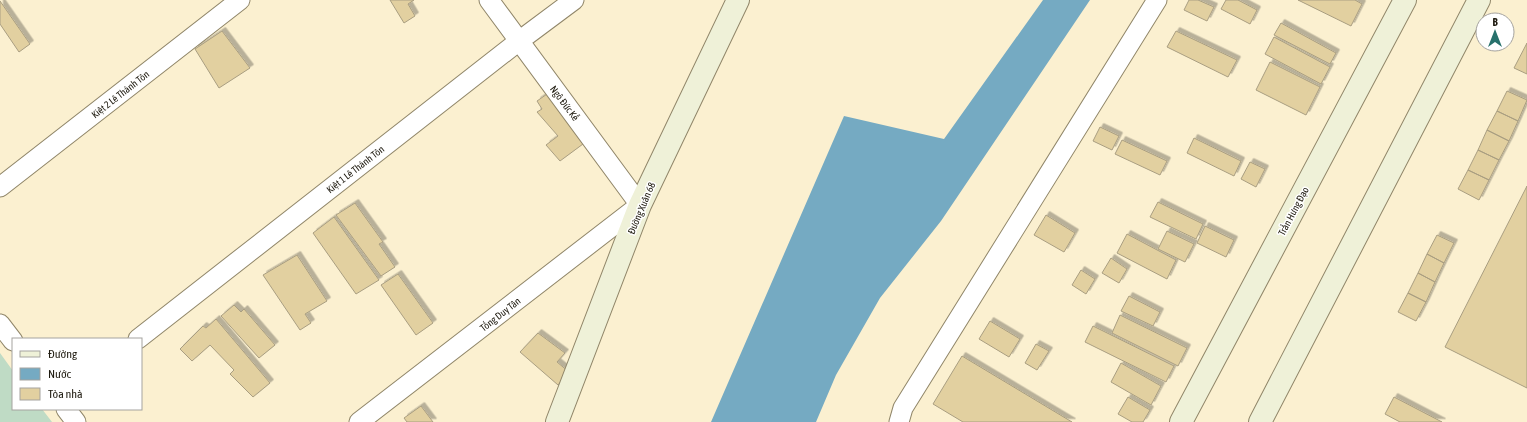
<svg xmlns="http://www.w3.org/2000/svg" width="1527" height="422" font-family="'Asap Condensed',sans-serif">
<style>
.green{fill:#bfdbc5}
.water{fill:#75aac2}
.building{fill:#e2d0a0;stroke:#a99e81;filter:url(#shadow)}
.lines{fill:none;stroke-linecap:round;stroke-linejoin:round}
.street-casing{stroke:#908669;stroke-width:21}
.secondary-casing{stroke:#908669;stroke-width:24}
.street{stroke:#fff;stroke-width:19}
.secondary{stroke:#eff1d8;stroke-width:22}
.labels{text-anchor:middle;stroke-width:3;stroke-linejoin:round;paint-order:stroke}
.street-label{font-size:10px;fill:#1e1a0f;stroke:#fff}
</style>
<defs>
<filter id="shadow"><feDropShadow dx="3.5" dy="-3.5" stdDeviation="0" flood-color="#0004"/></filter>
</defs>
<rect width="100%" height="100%" fill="#fbf0d0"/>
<!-- green -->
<path class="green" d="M0 353 13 371V409H42L52 422H0Z"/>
<!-- water -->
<path class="water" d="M1043 0H1090L941 221 880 298 836 375 816 422H711L844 116 944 139Z"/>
<!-- building -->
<path class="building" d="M390 0H414L408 4 415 16 404 23Z
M1189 0H1198L1214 7 1207 21 1184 10Z
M1226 0H1238L1257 10 1250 24 1221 9Z
M1298 0H1355L1362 4 1351 26Z
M0 1 30 44 19 52 0 24Z
M1281 23 1336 53 1330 64 1274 35Z
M222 31 250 68 219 88 195 49Z
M1176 31 1237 60 1228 77 1167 47Z
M1274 37 1330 67 1321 84 1265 54Z
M1527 43V74L1514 68Z
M1270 62 1320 87 1306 115 1256 90Z
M1507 91 1527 100 1518 121 1497 111Z
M550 92 583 144 560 161 546 145 558 136 537 112 542 109 537 101Z
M1497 111 1518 121 1509 141 1487 130Z
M1100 127 1119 136 1112 150 1093 141Z
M1487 130 1509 141 1499 160 1478 150Z
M1194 138 1241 161 1234 176 1187 153Z
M1122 140 1167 161 1160 175 1115 154Z
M1478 150 1499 160 1489 180 1468 170Z
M1250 162 1265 169 1256 187 1241 179Z
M1468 170 1489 180 1479 200 1458 189Z
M1527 186V388L1445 347Z
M1158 202 1203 224 1196 239 1150 217Z
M355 203 383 242 379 244 395 267 381 276 336 215Z
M1046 215 1075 233 1064 252 1034 235Z
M334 217 379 280 356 294 313 233Z
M1205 226 1234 240 1226 257 1197 243Z
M1167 231 1194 244 1185 262 1158 249Z
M1127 234 1176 260 1167 279 1117 253Z
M1437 235 1454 243 1444 263 1427 254Z
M1427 254 1444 263 1435 282 1418 273Z
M297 255 327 301 305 314 311 323 300 330 263 275Z
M1111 258 1127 269 1119 283 1102 273Z
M1081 270 1095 279 1086 294 1072 285Z
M1418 273 1435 282 1426 302 1408 293Z
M398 274 433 323 416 335 381 285Z
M1408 293 1426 302 1416 321 1398 312Z
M1129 296 1160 312 1153 326 1121 311Z
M234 305 241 312 244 309 275 345 259 358 221 316Z
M1120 315 1187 348 1178 366 1112 333Z
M216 319 270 383 253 397 230 374 234 370 210 345 192 361 180 349 203 326 206 328Z
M990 321 1020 339 1009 357 979 339Z
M1093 326 1174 366 1166 382 1085 342Z
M538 333 565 353 557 362 569 372 558 385 520 352Z
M1036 344 1049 351 1037 370 1025 363Z
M962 356 1072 422H963L933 404Z
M1121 363 1161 386 1151 405 1111 382Z
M1128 397 1150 410 1143 422H1132L1118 414Z
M1394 397 1442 422H1400L1385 414Z
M421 406 433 422H407L404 418Z"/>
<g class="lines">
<defs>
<path id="street" d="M0 187 240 0
M0 324 13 341
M138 339 519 41 574 0
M66 409 76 422
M359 422 640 205 489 0
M899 422 903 408 1157 0"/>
<path id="secondary" d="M557 422 640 205 738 0
M1181 422 1405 0
M1260 422 1479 0"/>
</defs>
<!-- street casing -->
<use href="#street" class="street-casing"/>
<!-- secondary casing -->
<use href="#secondary" class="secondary-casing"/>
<!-- street -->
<use href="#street" class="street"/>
<!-- secondary -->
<use href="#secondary" class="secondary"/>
</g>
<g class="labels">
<!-- street labels -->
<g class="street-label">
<text transform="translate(120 94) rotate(-38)" y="4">Kiệt 2 Lê Thánh Tôn</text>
<text transform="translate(565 103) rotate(53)" y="4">Ngô Đức Kế</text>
<text transform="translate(355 169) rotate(-38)" y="4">Kiệt 1 Lê Thánh Tôn</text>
<text transform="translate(641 208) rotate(-67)" y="4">Đường Xuân 68</text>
<text transform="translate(1293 211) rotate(-62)" y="4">Trần Hưng Đạo</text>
<text transform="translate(500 314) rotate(-38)" y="4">Tống Duy Tân</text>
</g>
</g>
<!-- legend -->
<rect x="12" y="338" width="130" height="72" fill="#ffffff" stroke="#a5a39f"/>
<rect x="20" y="351" width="20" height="6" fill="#eff1d8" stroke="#a5a39f"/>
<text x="48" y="358" font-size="12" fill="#1e1a0f">Đường</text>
<rect x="20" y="368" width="20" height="12" fill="#75aac2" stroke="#a5a39f"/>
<text x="48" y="378" font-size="12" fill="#1e1a0f">Nước</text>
<rect x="20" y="388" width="20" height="12" fill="#e2d0a0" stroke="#a5a39f"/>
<text x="48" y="398" font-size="12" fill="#1e1a0f">Tòa nhà</text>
<!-- north arrow -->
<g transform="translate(1495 32)"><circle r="19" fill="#ffffff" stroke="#a5a39f"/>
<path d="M0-3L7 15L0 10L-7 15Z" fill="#27716c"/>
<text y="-6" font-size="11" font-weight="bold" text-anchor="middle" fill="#1e1a0f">B</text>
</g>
</svg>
